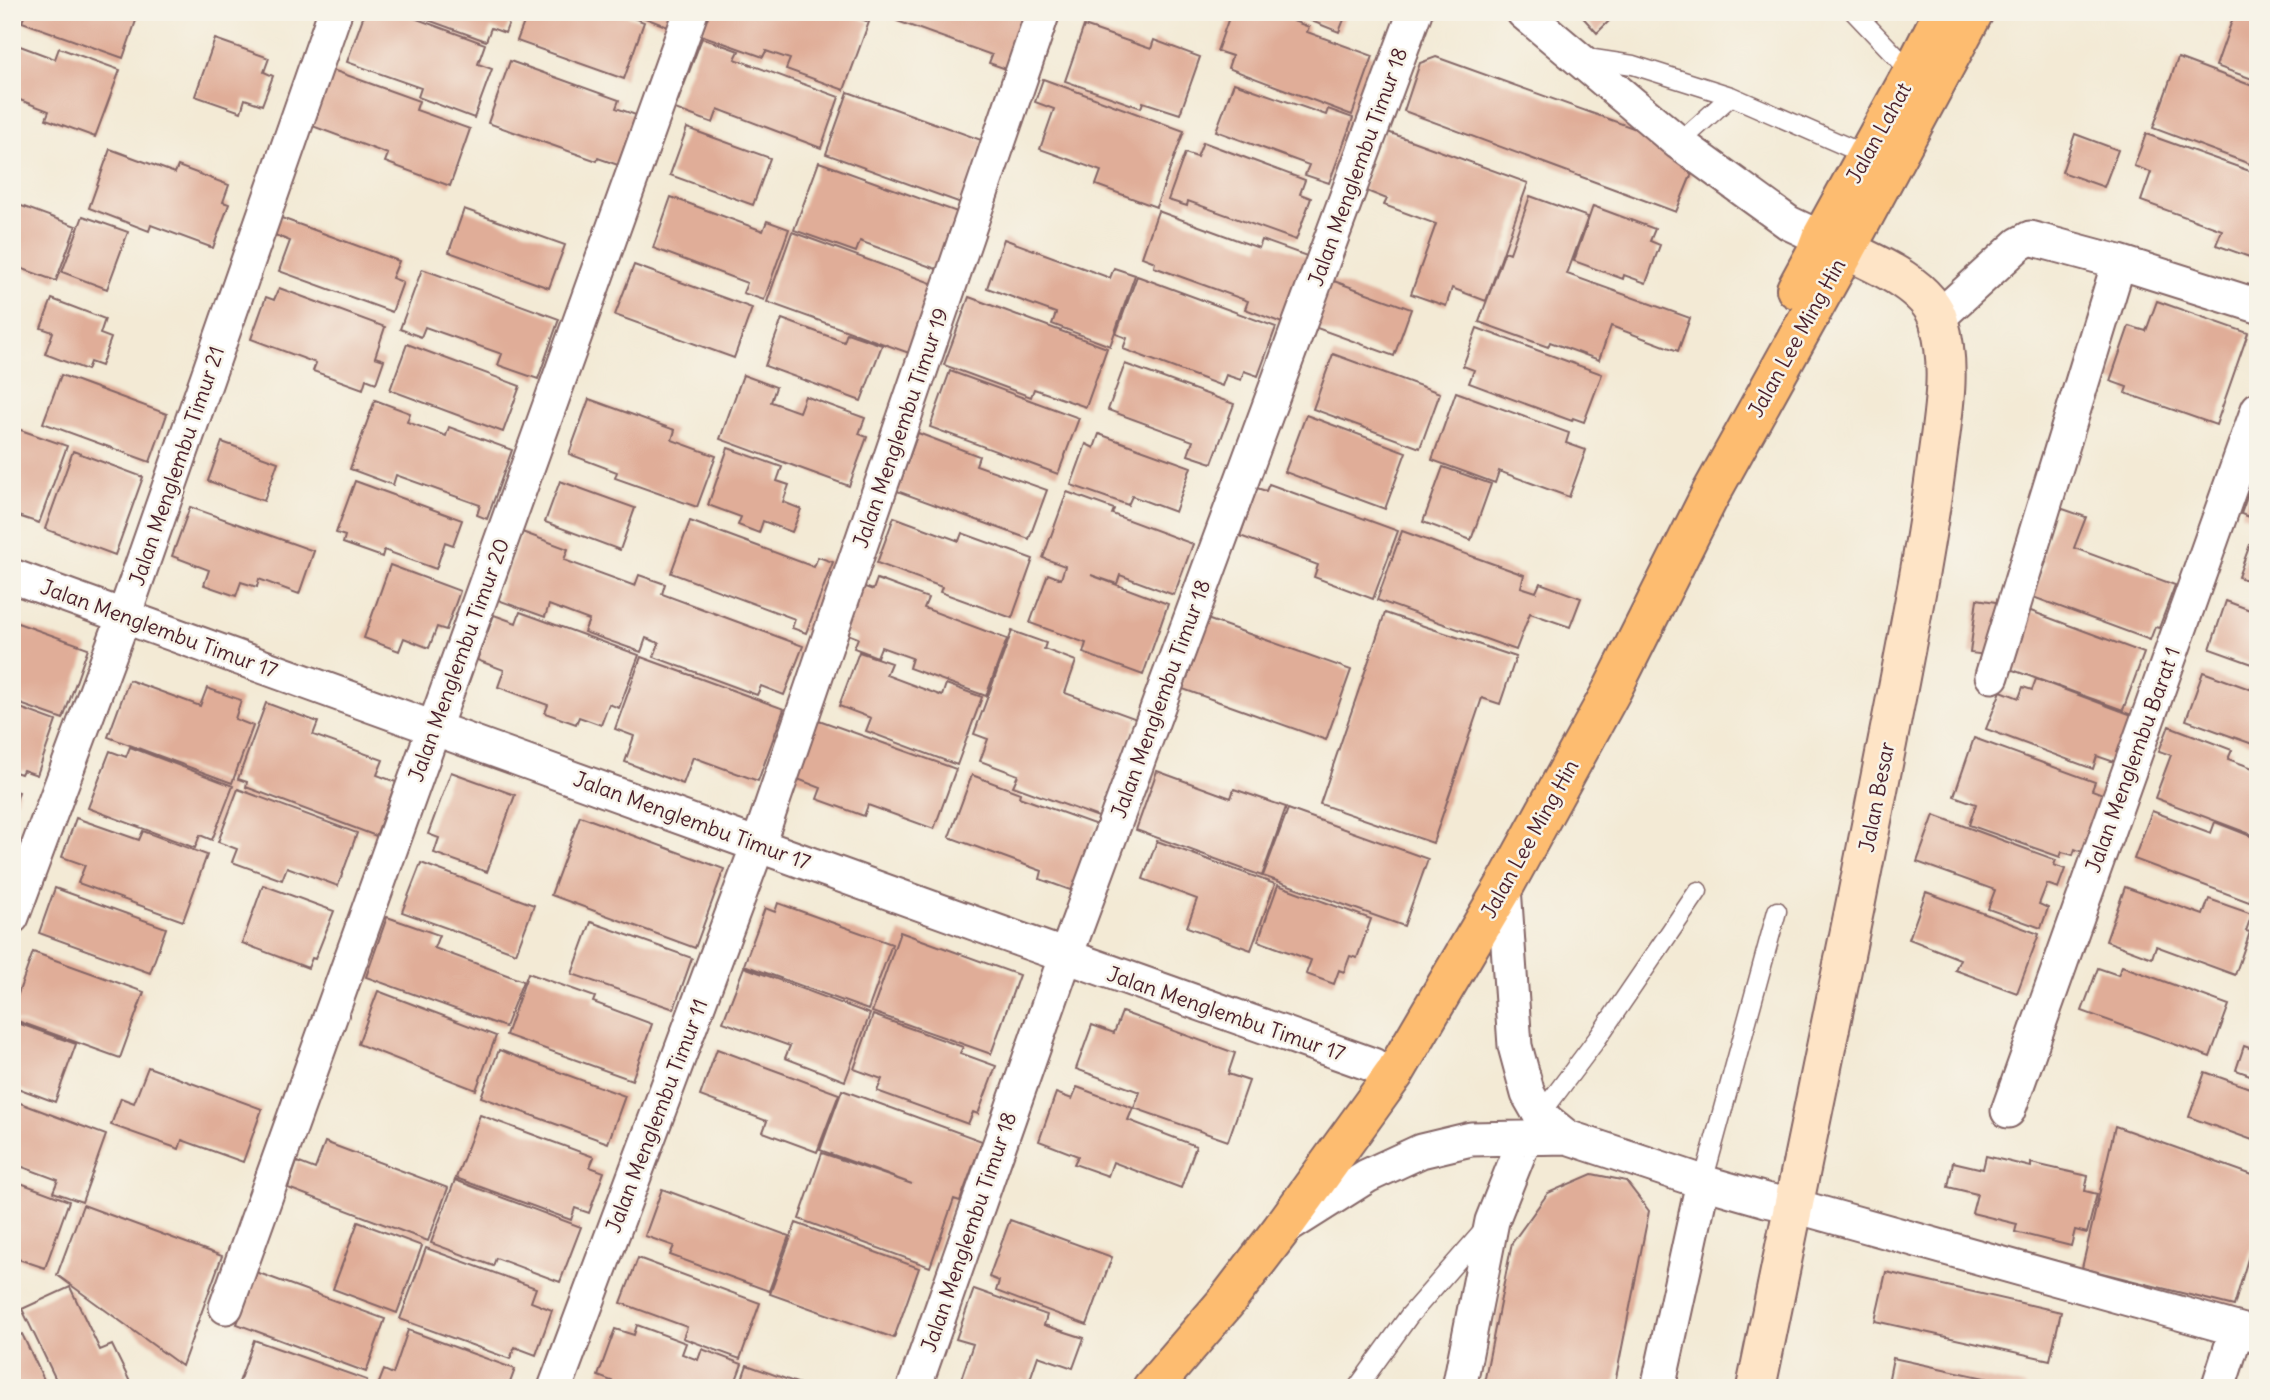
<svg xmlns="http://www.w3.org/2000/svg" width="2270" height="1400" font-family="Delius,sans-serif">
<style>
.building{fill:#e0ad98}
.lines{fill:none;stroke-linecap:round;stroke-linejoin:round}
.service-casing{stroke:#856666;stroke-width:21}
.minor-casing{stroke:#856666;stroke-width:37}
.secondary-casing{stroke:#856666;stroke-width:42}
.primary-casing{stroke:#856666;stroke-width:42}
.service{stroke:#fff;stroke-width:18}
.minor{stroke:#fff;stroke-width:33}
.secondary{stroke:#fee4c6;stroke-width:38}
.primary{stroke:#fdbc70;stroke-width:38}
.labels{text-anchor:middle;stroke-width:5;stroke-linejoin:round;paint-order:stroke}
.street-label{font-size:21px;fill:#4a1f2b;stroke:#f7f3e8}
</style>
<rect width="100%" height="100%" fill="#f7f3e8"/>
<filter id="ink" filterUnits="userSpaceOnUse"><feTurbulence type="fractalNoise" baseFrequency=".0143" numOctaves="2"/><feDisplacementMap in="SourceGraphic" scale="14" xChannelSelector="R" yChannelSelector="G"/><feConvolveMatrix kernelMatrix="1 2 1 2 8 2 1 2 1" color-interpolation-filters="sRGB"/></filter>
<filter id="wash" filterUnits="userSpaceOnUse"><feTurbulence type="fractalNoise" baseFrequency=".00686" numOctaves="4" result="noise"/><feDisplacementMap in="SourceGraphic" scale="28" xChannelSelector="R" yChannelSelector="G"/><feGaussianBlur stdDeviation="1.57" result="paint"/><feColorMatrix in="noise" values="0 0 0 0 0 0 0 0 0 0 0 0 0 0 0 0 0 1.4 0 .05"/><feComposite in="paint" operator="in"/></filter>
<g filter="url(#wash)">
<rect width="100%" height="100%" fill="#f3ead5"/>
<g id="blocks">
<!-- building -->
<path class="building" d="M26 12H139L123 58 22 22Z
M365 12H398L485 44 478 64 492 69 474 118 418 97 421 88 347 62Z
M415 12H513L505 33 491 28 486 41 414 15Z
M528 12H618L644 22 624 79 517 41Z
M630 12H674L668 27Z
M709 12H843L869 22 844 90 786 69 790 59 766 51 763 57 701 35Z
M900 12H1029L1009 70 989 63 992 55 897 21Z
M1231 12H1270L1309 27 1307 32 1373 56 1352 115 1228 68 1232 56 1217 51Z
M1289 12H1347L1339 32Z
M1578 12H1618L1597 33Z
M2235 12 2258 20V81L2216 66Z
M1084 26 1151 49 1154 40 1200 57 1180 114 1143 102 1141 108 1065 81Z
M702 38 739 51 735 59 839 97 821 148 718 109 713 123 675 109Z
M215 39 269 58 264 72 273 76 262 105 245 99 241 112 195 96Z
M12 43 55 59 59 48 120 70 95 137 46 119 49 111 12 97Z
M1436 57 1675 143 1692 173 1676 212 1404 111 1420 63Z
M2178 58 2258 88V167L2153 128Z
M510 61 619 100 616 108 636 115 618 165 598 158 597 161 488 123Z
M327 68 419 101 416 110 470 129 450 186 385 162 388 154 307 124Z
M1043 79 1184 131 1156 207 1096 185 1101 171 1040 149 1054 109 1035 102Z
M1234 83 1326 115 1328 109 1353 118 1329 183 1305 175 1309 165 1216 131Z
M848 92 984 141 961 203 826 154Z
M687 128 770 158 753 205 670 175Z
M1385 131 1528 183 1486 301 1452 288 1446 306 1411 294 1436 224 1384 205 1387 199 1364 190Z
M2075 134 2118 150 2104 187 2062 172Z
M2146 134 2258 174V260L2216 245 2222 230 2141 201 2151 172 2134 166Z
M1203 142 1305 180 1300 194 1311 198 1296 240 1188 201 1187 206 1168 200 1185 153 1197 157Z
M110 149 175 173 178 166 229 185 223 202 229 204 213 248 151 225 149 231 89 208Z
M819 162 960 213 939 270 860 241 856 252 794 230Z
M12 191 16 193 13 203 76 226 56 281 12 265Z
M1530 196 1588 217 1567 274 1690 318 1678 351 1611 326 1599 360 1550 342 1548 347 1479 322 1505 251 1510 253Z
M671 197 763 231 767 221 789 229 764 300 743 293 747 283 653 248Z
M1593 206 1655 229 1650 241 1660 245 1646 283 1624 275 1623 279 1574 261Z
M464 209 565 245 549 288 449 252Z
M1158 211 1259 248 1262 240 1307 256 1282 323 1245 309 1248 301 1154 267 1155 262 1142 257Z
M83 216 128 232 107 289 62 272Z
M276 216 399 261 392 278 403 282 392 312 279 271 290 241 270 233Z
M792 232 934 284 909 353 767 302Z
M1004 239 1110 278 1114 268 1135 275 1110 346 1052 324 1056 313 987 288Z
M634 265 752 308 734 358 615 315Z
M422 269 559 319 538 379 498 365 502 354 425 327 421 337 400 329Z
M1137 276 1276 327 1258 376 1244 371 1241 380 1226 375 1222 386 1123 349 1127 338 1116 334Z
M1331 280 1411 309 1394 356 1314 327Z
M279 288 385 327 375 357 384 360 376 383 366 379 363 389 313 371 316 363 251 339 266 297 274 300Z
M969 297 1107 348 1086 407 1034 389 1031 397 944 365Z
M52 299 105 319 100 334 111 338 101 366 90 362 87 370 45 354 53 332 41 328Z
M2157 301 2248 333 2216 425 2125 393 2127 387 2110 381 2129 326 2146 331Z
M782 319 844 342 847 333 882 345 861 401 765 366Z
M1477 328 1602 374 1584 422 1573 418 1572 421 1469 383 1474 370 1463 366Z
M407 344 520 386 503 432 390 390Z
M1333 354 1440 393 1420 448 1313 409Z
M1125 364 1234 404 1212 463 1188 455 1193 441 1108 410Z
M950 371 1079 418 1058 474 930 427Z
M61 375 167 414 150 462 43 423Z
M743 375 776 387 771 402 799 412 805 396 865 418 859 434 867 437 849 486 720 439Z
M1456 392 1569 433 1566 443 1586 450 1569 497 1499 471 1495 483 1432 460Z
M589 399 675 430 672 440 716 456 697 507 615 478 617 472 569 454Z
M375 400 410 413 407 422 446 436 449 427 512 450 487 519 477 515 480 505 396 475 393 485 350 469Z
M1306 415 1406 452 1385 509 1285 472Z
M12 427 67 446 39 523 12 514Z
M918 433 979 456 976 465 1047 490 1029 539 897 491Z
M1099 434 1191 467 1175 512 1132 496 1128 505 1071 485 1086 444 1094 448Z
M222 442 278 462 264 501 208 481Z
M728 448 782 467 777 481 789 485 783 502 801 509 792 532 763 521 759 533 738 525 741 517 708 505Z
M73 451 143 477 115 555 45 529Z
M1443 467 1491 484 1471 540 1423 522Z
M2257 469H2258V520L2241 514Z
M355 481 462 520 453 545 445 542 436 569 384 550 382 557 343 543 345 536 336 533Z
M560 481 635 508 620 550 545 522Z
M1269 484 1398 531 1373 599 1314 577 1318 565 1240 536 1257 488 1266 491Z
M1067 492 1114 509 1112 514 1193 544 1174 595 1120 575 1117 584 1091 575 1168 604 1143 675 1083 653 1086 643 1030 623 1048 574 1061 579 1065 566 1043 558Z
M190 507 314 551 299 594 259 579 257 587 241 582 236 596 204 585 209 570 172 556Z
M2060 508 2086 517 2074 548 2175 585 2159 628 2155 627 2150 640 2033 597 2046 562 2041 560Z
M894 517 959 541 962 533 1033 559 1012 618 940 592 942 587 877 563Z
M690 521 814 567 818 557 833 562 806 633 792 628 795 619 671 573Z
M1402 531 1524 575 1521 587 1536 592 1540 583 1581 598 1570 627 1530 613 1516 650 1377 600Z
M2255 531 2258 532V584L2238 577Z
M522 532 568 549 564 560 635 586 639 575 665 584 662 594 803 646 784 695 761 686 757 695 654 657 659 643 646 638 641 652 584 632 589 620 549 605 545 617 498 600Z
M390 565 460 591 446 630 437 627 429 648 404 638 399 651 364 638Z
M877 579 928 598 924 608 1007 639 986 696 909 668 912 658 881 647 877 657 854 648 858 638 845 633 862 586 873 590Z
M1977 599 2002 603 1995 656 1970 653Z
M2226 601 2258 613V666L2210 649Z
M2028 610 2144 653 2123 710 2007 668Z
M520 612 639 655 619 708 609 704 601 725 579 717 576 724 545 713 548 705 498 687 504 670 477 660 494 615 516 623Z
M1385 613 1516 657 1500 704 1482 698 1433 843 1320 804Z
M1204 618 1351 670 1326 740 1180 688Z
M12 621 88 648 63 719 12 701Z
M1012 631 1046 643 1044 649 1076 661 1065 693 1137 719 1101 818 1013 786 1018 775 980 761 988 739 974 734Z
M859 652 891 663 886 675 942 696 946 684 982 697 957 765 866 731 871 718 839 706Z
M641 657 784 709 758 781 693 757 683 784 625 762 634 736 615 729Z
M2203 672 2258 692V746L2186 720Z
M2036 679 2132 715 2114 762 2097 756 2093 769 1986 729 2001 691 2019 698 2023 687 2032 690Z
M129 680 200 706 207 688 241 700 235 719 253 726 232 783 108 737Z
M266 703 318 722 313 735 383 760 377 775 396 782 376 836 246 787 247 782 238 779Z
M12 705 56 721 37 775 23 770 21 774 12 771Z
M816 719 956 769 934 829 868 805 864 816 817 799 821 788 795 778Z
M2169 726 2232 750 2228 759 2258 770V837L2155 798 2171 755 2159 751Z
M1974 738 2095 782 2092 790 2103 794 2082 852 2075 849 2073 855 2062 852 2060 857 1969 825 1976 804 1954 796Z
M130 747 233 786 212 840 200 835 195 848 88 808 110 751 126 757Z
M1157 771 1231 798 1234 789 1286 807 1262 876 1136 830Z
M451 772 515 795 487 872 434 853 439 838 428 834Z
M972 775 1020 793 1019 797 1097 825 1073 891 1040 879 1042 871 949 837Z
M238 789 357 833 338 886 287 867 282 880 232 862 237 849 218 842Z
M12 790 19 792 13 811H12Z
M1288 809 1428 859 1404 926 1263 876Z
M2152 811 2211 833 2215 822 2258 839V880L2249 902 2134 859Z
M1934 815 2056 860 2054 865 2065 869 2058 888 2047 884 2039 904 2048 908 2041 928 1988 909 1995 890 1917 862Z
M580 816 724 869 695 948 551 895Z
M76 818 139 840 143 831 207 855 183 921 78 883 85 865 62 857Z
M1157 841 1275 884 1251 950 1187 927 1197 899 1143 879Z
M421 863 534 905 516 953 402 912Z
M263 885 334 911 315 959 312 958 308 968 242 943Z
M1278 885 1371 919 1357 958 1350 956 1344 972 1339 970 1334 984 1306 974 1311 960 1258 941Z
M2125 887 2203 915 2209 899 2252 914 2246 931 2250 932 2235 975 2156 946 2152 958 2106 941Z
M55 888 166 928 150 973 39 933Z
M1926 892 2039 934 2017 993 1955 970 1960 959 1909 939Z
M778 903 892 944 868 1010 744 965 765 908 775 912Z
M387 917 439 935 434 948 523 981 505 1027 366 977Z
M591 922 692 958 674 1009 572 974Z
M900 932 1019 975 991 1054 872 1012Z
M33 952 144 992 120 1058 12 1019V1011Z
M2122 966 2229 1005 2210 1057 2082 1011 2098 968 2118 975Z
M744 967 870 1014 845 1081 785 1058 790 1046 723 1022Z
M528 973 595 997 593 1002 652 1024 632 1080 506 1035Z
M378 991 496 1036 476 1090 358 1044Z
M1122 1012 1235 1053 1228 1074 1249 1081 1228 1141 1134 1108 1140 1092 1076 1069 1092 1025 1114 1033Z
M873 1015 963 1047 960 1053 996 1066 978 1114 973 1112 968 1124 877 1091 882 1079 854 1069Z
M12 1021 76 1044 55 1102 12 1086Z
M2244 1046 2258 1051V1078L2236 1070Z
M717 1049 839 1094 817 1152 763 1132 767 1121 700 1096Z
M499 1050 625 1096 608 1143 481 1097Z
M148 1067 262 1109 243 1162 182 1140 179 1149 111 1125 121 1098 134 1103Z
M2205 1072 2258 1091V1142L2189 1117Z
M1077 1087 1133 1108 1128 1120 1196 1146 1181 1188 1113 1162 1108 1176 1074 1164 1078 1156 1039 1141 1056 1093 1072 1099Z
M842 1090 982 1141 960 1201 954 1199 930 1267 799 1219 822 1153 912 1184 820 1150Z
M12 1100 106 1135 82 1202 53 1192 58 1180 12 1163Z
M480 1115 594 1157 590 1167 604 1172 589 1213 575 1208 571 1220 456 1178Z
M2115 1126 2258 1177V1225L2234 1306 2082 1268Z
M325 1142 448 1188 428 1241 288 1188 297 1162 315 1169Z
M1986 1156 2031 1167V1163L2088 1176 2085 1191 2097 1194 2087 1233 2075 1230 2071 1246 2015 1232 2017 1224 1972 1213 1977 1194 1948 1187 1953 1162 1983 1169Z
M1592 1174 1626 1181 1649 1211 1614 1388H1483L1512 1243 1548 1193Z
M455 1180 581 1227 560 1282 496 1258 493 1266 431 1243Z
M15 1181 69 1201 45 1268 12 1257V1188Z
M662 1189 789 1236 769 1291 670 1255 674 1246 645 1236Z
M83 1205 222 1256 182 1366 57 1275Z
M1010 1220 1112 1257 1087 1325 996 1291 999 1281 989 1277Z
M358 1222 422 1246 397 1313 333 1289Z
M796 1223 919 1268 894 1338 770 1294Z
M426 1248 536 1288 531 1302 552 1310 536 1355 515 1347 510 1359 400 1319Z
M638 1258 760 1303 740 1359 683 1338 687 1327 621 1303Z
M256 1272 385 1319 366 1372 237 1324Z
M1886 1272 2061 1312 2050 1360 1875 1321Z
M70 1287 100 1350 112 1345 133 1388H60L22 1309Z
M974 1289 1047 1315 1044 1325 1084 1338 1073 1368 1038 1356 1029 1382 1020 1379 1017 1388H958L973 1344 956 1339Z
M637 1325 686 1343 682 1354 698 1360 702 1349 742 1364 733 1388H615L617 1383 598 1376 615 1329 634 1335Z
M408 1330 515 1369 508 1388H377L384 1370 393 1374Z
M22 1334 48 1388H12V1339Z
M254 1340 367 1380 364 1388H237Z
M1893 1358 2026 1387V1388H1887Z
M747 1365 808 1387V1388H739Z"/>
</g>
</g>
<g filter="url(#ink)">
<use href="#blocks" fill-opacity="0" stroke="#856666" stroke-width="2"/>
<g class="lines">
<defs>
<path id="service" d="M1854 12 1913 74
M1587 58 1633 65 1731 96 1866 155
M1679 143 1731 96
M1540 1115 1597 1039 1698 891
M1703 1182 1777 911
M1357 1388 1409 1316 1485 1229"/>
<path id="minor" d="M1523 12 1679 143 1789 223 1821 238
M1938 318 2019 244 2030 238 2119 262 2258 306
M12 576C467 737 918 906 1373 1065
M1992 676 2119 262
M1504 887 1515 1046 1528 1094 1540 1115 1567 1137
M12 917 124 616 335 12
M2008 1111 2258 409
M1288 1226 1367 1176 1421 1151 1471 1139 1567 1137 1703 1182 1766 1200 1795 1206 2258 1335
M226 1307 691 12
M555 1388 758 845 1043 12
M914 1388 1065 958 1415 12
M1459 1388 1492 1221 1525 1138
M1658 1388 1703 1182
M2218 1388 2237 1329"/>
<path id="secondary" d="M1756 1388C1805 1156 1852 925 1897 693 1912 615 1927 539 1937 460 1943 414 1952 368 1939 322 1930 287 1877 264 1846 250"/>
<path id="primary" d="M1796 289 1815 254 1821 238 1912 73 1943 12
M1152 1388 1226 1302 1281 1230 1394 1074 1504 887 1612 690 1710 495 1846 250 1974 12"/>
</defs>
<!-- service casing -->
<use href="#service" class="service-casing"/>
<!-- minor casing -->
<use href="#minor" class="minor-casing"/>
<!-- secondary casing -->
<use href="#secondary" class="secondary-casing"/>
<!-- primary casing -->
<use href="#primary" class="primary-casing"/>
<!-- service -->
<use href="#service" class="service"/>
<!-- minor -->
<use href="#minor" class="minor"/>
<!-- secondary -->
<use href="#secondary" class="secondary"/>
<!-- primary -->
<use href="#primary" class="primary"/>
</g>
</g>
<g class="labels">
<!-- street labels -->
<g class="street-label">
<text transform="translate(1879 133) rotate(-61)" y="7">Jalan Lahat</text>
<text transform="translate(1358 167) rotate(-70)" y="7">Jalan Menglembu Timur 18</text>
<text transform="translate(1797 338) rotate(-61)" y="7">Jalan Lee Ming Hin</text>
<text transform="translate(901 428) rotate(-71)" y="7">Jalan Menglembu Timur 19</text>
<text transform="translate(177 466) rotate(-71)" y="7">Jalan Menglembu Timur 21</text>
<text transform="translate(159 629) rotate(20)" y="7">Jalan Menglembu Timur 17</text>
<text transform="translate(459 660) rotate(-70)" y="7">Jalan Menglembu Timur 20</text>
<text transform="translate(1161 699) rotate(-70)" y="7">Jalan Menglembu Timur 18</text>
<text transform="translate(2133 760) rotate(-70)" y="7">Jalan Menglembu Barat 1</text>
<text transform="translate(1877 797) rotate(-79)" y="7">Jalan Besar</text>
<text transform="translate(692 821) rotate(20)" y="7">Jalan Menglembu Timur 17</text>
<text transform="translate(1530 839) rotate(-61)" y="7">Jalan Lee Ming Hin</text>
<text transform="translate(1226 1014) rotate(19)" y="7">Jalan Menglembu Timur 17</text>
<text transform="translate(657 1116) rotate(-69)" y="7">Jalan Menglembu Timur 11</text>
<text transform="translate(969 1232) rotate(-71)" y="7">Jalan Menglembu Timur 18</text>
</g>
</g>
<!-- margin -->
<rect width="2270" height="1400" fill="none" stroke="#f7f3e8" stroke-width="42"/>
</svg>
